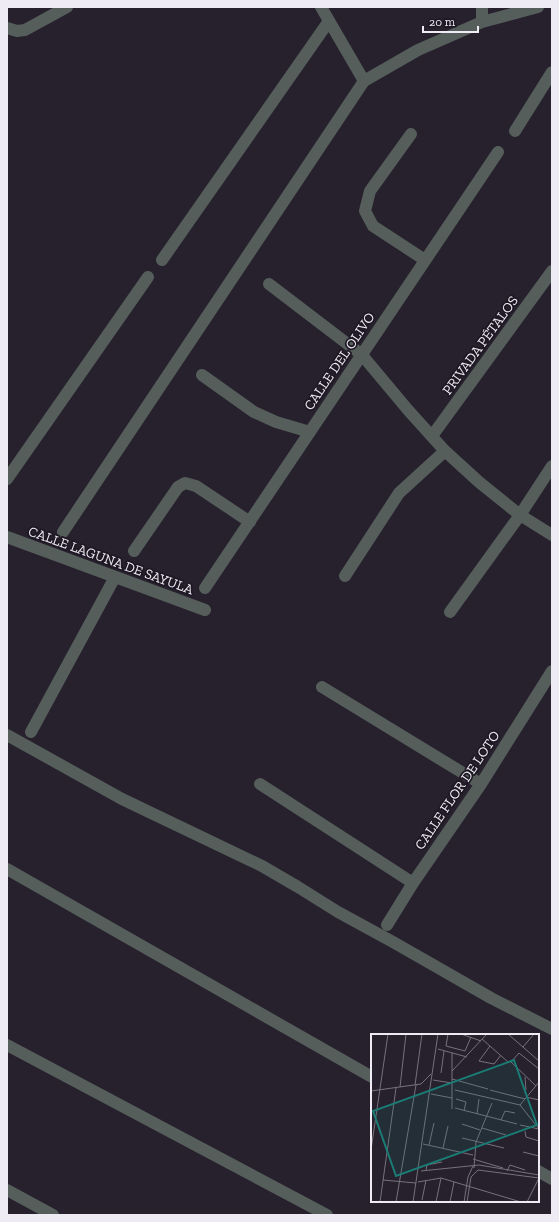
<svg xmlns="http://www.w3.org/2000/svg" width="559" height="1222" font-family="'Zilla Slab',serif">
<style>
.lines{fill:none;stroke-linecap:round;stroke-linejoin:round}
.minor{stroke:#565e5b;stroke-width:12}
.labels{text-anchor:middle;stroke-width:3.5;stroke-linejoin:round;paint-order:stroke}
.street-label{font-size:14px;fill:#efebf4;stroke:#1d1824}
.inset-road{fill:none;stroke:#76727d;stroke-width:1}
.view{fill:#1a7c75;fill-opacity:0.15;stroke:#1a7c75;stroke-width:2}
.inset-edge{fill:none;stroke:#efebf4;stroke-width:2}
</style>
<rect width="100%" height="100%" fill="#26212d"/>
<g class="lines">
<!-- minor -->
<path class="minor" d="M321 7 364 81
M482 7V22
M7 28 17 31 25 30 67 7
M515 131 552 72
M411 134 370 191 365 211 373 226 425 260
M162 260 329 21
M269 284 362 355 408 410 445 451 479 482 520 515 552 535
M202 375 254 412 276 422 310 432
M432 436 552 271
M7 479 148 277
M63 532 364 81 418 50 482 22 538 7
M7 537 205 610
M134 551 178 487 185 483 196 486 250 522
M345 576 399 493 445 451
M205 588 498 152
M450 612 520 515 552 466
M322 687 481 784
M31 732 115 577
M7 735 122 799 262 866 298 887 338 912 393 942 491 998 552 1029
M260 784 413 883
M7 869 372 1077
M387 925 413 883 481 784 552 671
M7 1045 327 1215
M538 1171 552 1179
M7 1190 53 1215"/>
</g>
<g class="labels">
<!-- street labels -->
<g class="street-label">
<text transform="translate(480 345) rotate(-54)" y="5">PRIVADA PÉTALOS</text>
<text transform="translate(339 361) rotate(-56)" y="5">CALLE DEL OLIVO</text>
<text transform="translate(111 560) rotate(20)" y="5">CALLE LAGUNA DE SAYULA</text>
<text transform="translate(457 790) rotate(-56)" y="5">CALLE FLOR DE LOTO</text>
</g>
</g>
<!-- overview -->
<g transform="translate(371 1034)">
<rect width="168" height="168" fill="#26212d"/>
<path class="inset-road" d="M77 0 75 12 94 17 100 3M90 0 110 7M137 0 168 27M111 5 137 28M119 12 108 27 123 30 130 21M152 13 163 0M67 15 96 23M81 37 116 0M70 39 73 17M154 43 155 56M81 45 117 55M62 46 81 49M44 51 51 0M165 52 140 28 148 19 168 35M29 53 35 0M84 56 149 71 168 95M119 56 154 65M0 57 50 50 60 40M60 60 81 64M155 63 168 66M85 65 95 68 93 77M149 71 168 48M84 74 146 90M81 75V19M106 80 108 65M130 86 134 77 144 79M91 90 109 96M149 91 168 95M111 94 135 101M154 97 155 103 168 107M91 104 133 114M52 110 102 121M58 111 63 89M72 114 77 92M0 116 17 0M152 118 168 122M102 125 132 134M103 134 105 108 121 69M55 136 56 131 71 128M50 137 108 131 168 141M136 137 139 131 154 136M12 146 45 149M47 148 70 144 150 168M51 166 55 146M9 168 25 54M25 168 45 51M42 168 67 0M65 168 70 144M79 168 83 148M93 168 97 143 102 132M96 168 100 143 107 136 168 144M156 168 168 144"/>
<path class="view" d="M143 26 166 91 25 142 2 77Z"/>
<rect width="168" height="168" class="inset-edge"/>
</g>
<!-- border -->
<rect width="559" height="1222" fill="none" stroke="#efebf4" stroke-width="16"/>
<!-- scale -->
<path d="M423 26v6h55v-6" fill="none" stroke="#efebf4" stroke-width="2"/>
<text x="429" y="26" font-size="12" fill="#efebf4" stroke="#1d1824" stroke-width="3" paint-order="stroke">20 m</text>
</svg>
